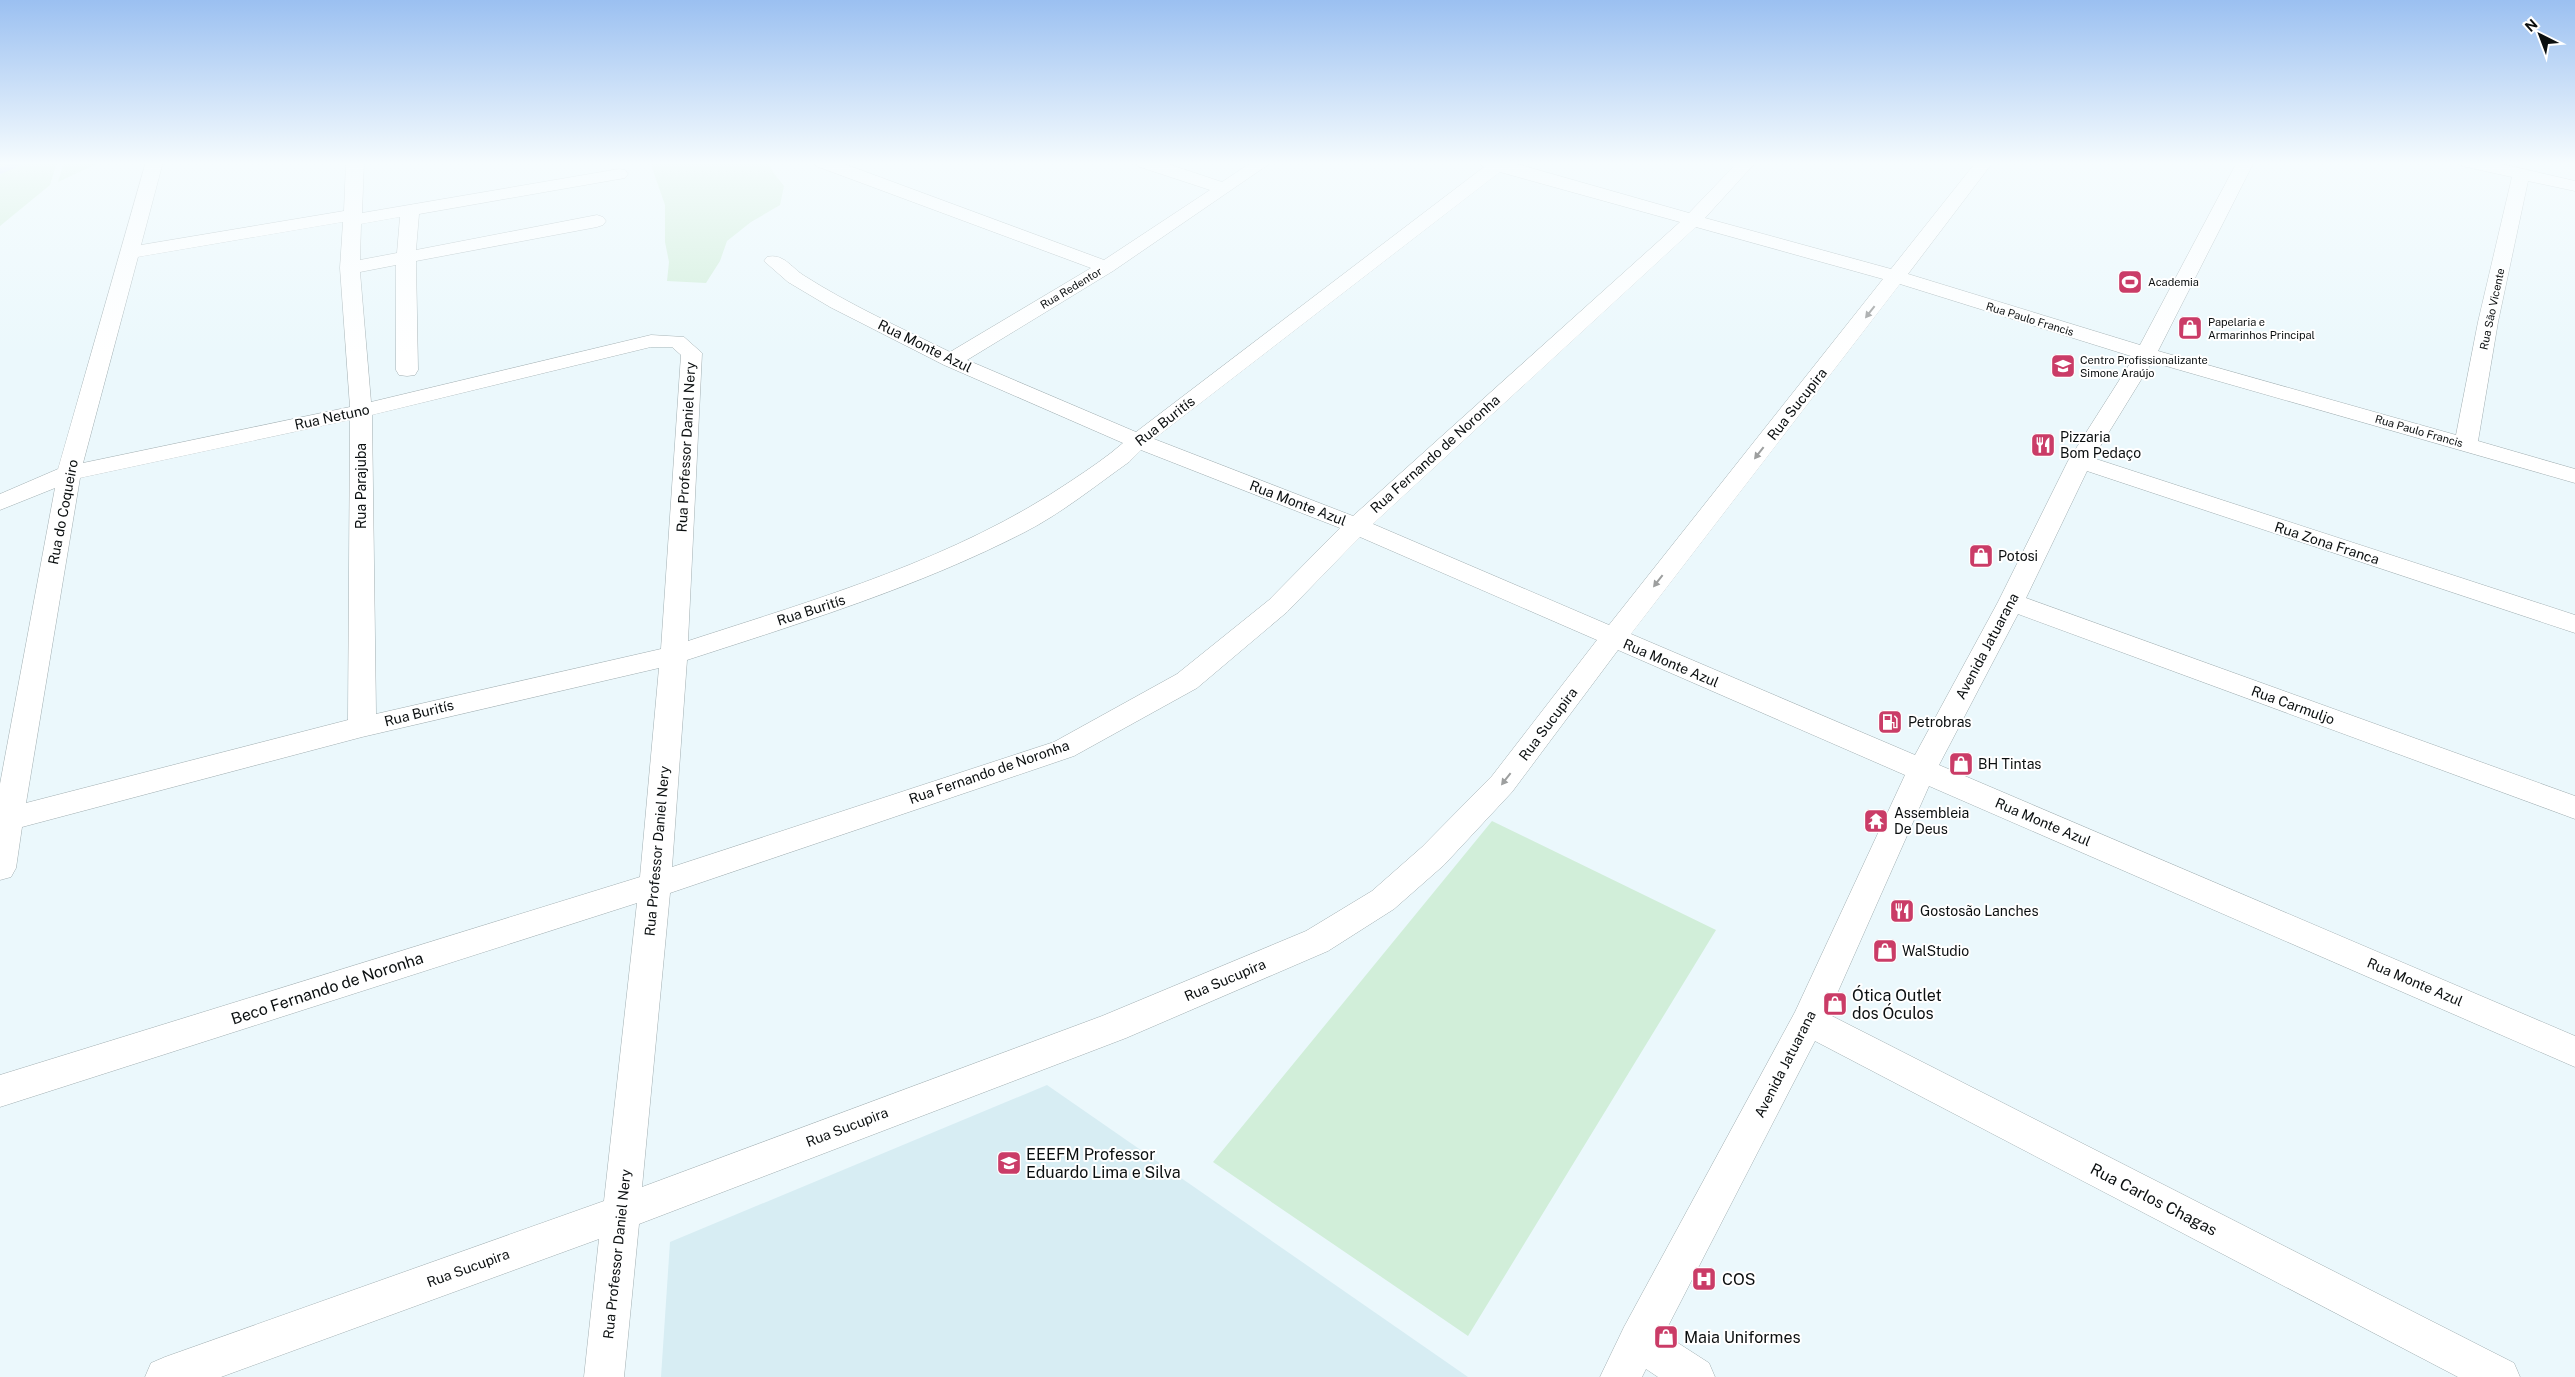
<svg xmlns="http://www.w3.org/2000/svg" width="2575" height="1377" font-family="'Public Sans',sans-serif">
<style>
.built{fill:#d7edf3}
.green{fill:#d1eed9}
.lines{fill:none;stroke-linecap:round;stroke-linejoin:round}
.stream{stroke:#c7d1fe;stroke-width:6}
.minor-casing{stroke:#a2afb2;stroke-width:1}
.minor{fill:#fff;fill-rule:evenodd}
.oneway{fill:#9d9f9f}
.labels{text-anchor:middle;stroke-width:4;stroke-linejoin:round;paint-order:stroke}
.far-poi-label{font-size:11px;fill:#0b0f10;stroke:#fff;text-anchor:start}
.far-street-label{font-size:11px;fill:#0b0f10;stroke:#fff}
.street-label{font-size:14px;fill:#0b0f10;stroke:#fff}
.poi-label{font-size:14px;fill:#0b0f10;stroke:#fff;text-anchor:start}
.near-street-label{font-size:16px;fill:#0b0f10;stroke:#fff}
.near-poi-label{font-size:16px;fill:#0b0f10;stroke:#fff;text-anchor:start}
</style>
<rect width="100%" height="100%" fill="#ebf8fc"/>
<!-- built -->
<path class="built" d="M1047 1085 1468 1377H661L670 1242Z"/>
<!-- green -->
<path class="green" d="M0 162H57L50 185 0 226Z
M64 162H101L58 182Z
M650 162H769L772 171 784 186 780 205 751 222 727 241 720 261 706 283 667 281 669 262 665 242V205Z
M1492 821 1716 930 1468 1336 1213 1162Z"/>
<g class="lines">
<!-- stream -->
<path class="stream" d="M0 171 21 162"/>
<defs>
<path id="minor" d="M146 162H163L141 245 344 211 346 162H364L362 213 619 169 625 170 628 174 625 178 619 179 419 214 416 250 597 215 603 217 606 221 603 225 597 227 416 261 418 370 415 375 407 376 399 375 396 370V265L360 272 371 402 651 335 684 337 702 353 688 641C820 598 956 559 1071 481 1089 469 1107 457 1123 443L944 365 830 307 788 282 764 261 767 257C783 253 791 267 803 275 850 305 901 328 950 352L1091 268 816 166 814 162H839L1104 260 1210 190 1137 166 1135 162H1162L1222 182 1252 162H1272L1113 271 967 360 1136 432 1484 167 1477 162H1510L1689 213 1738 162H1756L1705 218 1891 269 1976 162H1993L1908 274 2140 345 2237 162H2254L2158 351 2456 435 2478 322 2512 177 2462 166 2460 162H2493L2575 181V191L2528 181 2498 322 2478 441 2575 469V483L2152 362 2093 458 2575 615V633L2087 471 2026 598 2575 796V819L2018 614 1939 765 2575 1036V1067L1929 786 1828 1014 2514 1363 2520 1377H2458L1815 1041 1664 1334 1709 1363 1715 1377H1658L1646 1369 1642 1377H1600L1624 1327 1795 1012 1905 775 1618 650 1512 792 1444 865 1394 909 1328 951 1126 1038 639 1224 624 1377H584L599 1239 221 1377H145L151 1363 165 1357 604 1201 637 903 0 1107V1075L640 877 659 668 362 737 22 827 16 868 11 877 0 880V784L55 488 0 510V494L58 469ZM1500 172 1680 222 1353 516 1154 439ZM400 217 397 253 360 260 361 224ZM343 222 340 268 350 407 83 463 138 257ZM1696 227 1883 279 1609 625 1373 524ZM1900 284 2134 357 2068 461 1998 602 1915 755 1631 634ZM651 347H672L681 355 661 649 376 714 372 415ZM350 420 348 720 26 803 80 478ZM1141 450 1340 528 1269 600 1177 674 1054 742 672 867 687 660C801 623 918 587 1025 532 1062 513 1095 486 1129 462ZM1360 537 1597 640 1492 776 1422 847 1372 891 1306 931 1102 1016 642 1187 670 893 1074 756 1197 688 1287 612Z"/>
</defs>
<!-- minor casing -->
<use href="#minor" class="minor-casing"/>
<!-- minor -->
<use href="#minor" class="minor"/>
</g>
<!-- one-way arrows -->
<defs><path id="oneway-solid" d="M-6-.8H1V-3.2L6.5 0L1 3.2V.8H-6Z" transform="scale(1.25)"/></defs>
<g class="oneway">
<use href="#oneway-solid" transform="translate(1870 312) rotate(128)"/>
<use href="#oneway-solid" transform="translate(1759 453) rotate(128)"/>
<use href="#oneway-solid" transform="translate(1658 581) rotate(128)"/>
<use href="#oneway-solid" transform="translate(1506 779) rotate(128)"/>
</g>
<!-- sky -->
<linearGradient id="sky" x2="0" y2="1"><stop stop-color="#9bc0f1"/><stop offset="0.46" stop-color="#f6fcfe"/><stop offset="1" stop-color="#f6fcfe" stop-opacity="0"/></linearGradient>
<rect width="2575" height="355" fill="url(#sky)"/>
<!-- icons -->
<defs>
<symbol id="stadium-square" viewBox="-11 -11 22 22"><rect x="-9" y="-9" width="18" height="18" rx="4" fill="#ca3c67" stroke="#fff"/><path d="M0-5a6.5 5 0 1 0 0 10a6.5 5 0 1 0 0-10ZM-3.5-1.8h7v3.6h-7Z" fill="#fff"/></symbol>
<symbol id="shop-square" viewBox="-11 -11 22 22"><rect x="-9" y="-9" width="18" height="18" rx="4" fill="#ca3c67" stroke="#fff"/><path d="M-5-2.5h2.3a2.7 3.5 0 0 1 5.4 0H5L5.5 6h-11ZM-1.5-2.5h3a1.5 2.3 0 0 0-3 0Z" fill="#fff"/></symbol>
<symbol id="university-square" viewBox="-11 -11 22 22"><rect x="-9" y="-9" width="18" height="18" rx="4" fill="#ca3c67" stroke="#fff"/><path d="M0-5L7-2L0 1L-7-2ZM-4 1L0 2.5L4 1V4Q0 6-4 4Z" fill="#fff"/></symbol>
<symbol id="restaurant-square" viewBox="-11 -11 22 22"><rect x="-9" y="-9" width="18" height="18" rx="4" fill="#ca3c67" stroke="#fff"/><path d="M-5-6h1v4h1v-4h1v4h1v-4h1v5L-1.5 .5V6h-2V.5L-5-1ZM5-6V6H3V1.5H1.5Q1.5-4 5-6Z" fill="#fff"/></symbol>
<symbol id="fuel-square" viewBox="-11 -11 22 22"><rect x="-9" y="-9" width="18" height="18" rx="4" fill="#ca3c67" stroke="#fff"/><path d="M-5.5-6h7V0h2V4h1.3V-2.5L3-4.5l.8-.8L6-3V5H2.5V1h-1V6h-7ZM-4.2-4.7v3.2H.2V-4.7Z" fill="#fff"/></symbol>
<symbol id="temple-square" viewBox="-11 -11 22 22"><rect x="-9" y="-9" width="18" height="18" rx="4" fill="#ca3c67" stroke="#fff"/><path d="M0-6L5-2H3V0L6.5 2.5H4V6H1.5V3h-3V6H-4V2.5H-6.5L-3 0V-2H-5Z" fill="#fff"/></symbol>
<symbol id="school-square" viewBox="-11 -11 22 22"><rect x="-9" y="-9" width="18" height="18" rx="4" fill="#ca3c67" stroke="#fff"/><path d="M0-5L7-2L0 1L-7-2ZM-4 1L0 2.5L4 1V4Q0 6-4 4Z" fill="#fff"/></symbol>
<symbol id="hospital-square" viewBox="-11 -11 22 22"><rect x="-9" y="-9" width="18" height="18" rx="4" fill="#ca3c67" stroke="#fff"/><path d="M-5-5h3v3.5h4V-5h3V5h-3V1.5h-4V5h-3Z" fill="#fff"/></symbol>
</defs>
<g fill-rule="evenodd">
<use href="#stadium-square" x="2116" y="268" width="28" height="28"/>
<use href="#shop-square" x="2176" y="314" width="28" height="28"/>
<use href="#university-square" x="2049" y="352" width="28" height="28"/>
<use href="#restaurant-square" x="2029" y="431" width="28" height="28"/>
<use href="#shop-square" x="1967" y="542" width="28" height="28"/>
<use href="#fuel-square" x="1876" y="708" width="28" height="28"/>
<use href="#shop-square" x="1947" y="750" width="28" height="28"/>
<use href="#temple-square" x="1862" y="807" width="28" height="28"/>
<use href="#restaurant-square" x="1888" y="897" width="28" height="28"/>
<use href="#shop-square" x="1871" y="937" width="28" height="28"/>
<use href="#shop-square" x="1821" y="990" width="28" height="28"/>
<use href="#school-square" x="995" y="1149" width="28" height="28"/>
<use href="#hospital-square" x="1690" y="1265" width="28" height="28"/>
<use href="#shop-square" x="1652" y="1323" width="28" height="28"/>
</g>
<g class="labels">
<!-- far-poi labels -->
<g class="far-poi-label">
<text x="2148" y="286">Academia</text>
<text x="2208" y="326">Papelaria e<tspan x="2208" dy="13">Armarinhos Principal</tspan></text>
<text x="2080" y="364">Centro Profissionalizante<tspan x="2080" dy="13">Simone Araújo</tspan></text>
</g>
<!-- far-street labels -->
<g class="far-street-label">
<text transform="translate(1071 288) rotate(-31)" y="4">Rua Redentor</text>
<text transform="translate(2492 309) rotate(-78)" y="4">Rua São Vicente</text>
<text transform="translate(2030 319) rotate(17)" y="4">Rua Paulo Francis</text>
<text transform="translate(2419 431) rotate(16)" y="4">Rua Paulo Francis</text>
</g>
<!-- street labels -->
<g class="street-label">
<text transform="translate(925 346) rotate(26)" y="5">Rua Monte Azul</text>
<text transform="translate(1797 404) rotate(-52)" y="5">Rua Sucupira</text>
<text transform="translate(332 417) rotate(-12)" y="5">Rua Netuno</text>
<text transform="translate(1165 421) rotate(-38)" y="5">Rua Buritís</text>
<text transform="translate(686 447) rotate(-87)" y="5">Rua Professor Daniel Nery</text>
<text transform="translate(1435 454) rotate(-42)" y="5">Rua Fernando de Noronha</text>
<text transform="translate(361 486) rotate(-90)" y="5">Rua Parajuba</text>
<text transform="translate(1298 503) rotate(21)" y="5">Rua Monte Azul</text>
<text transform="translate(63 512) rotate(-79)" y="5">Rua do Coqueiro</text>
<text transform="translate(2327 543) rotate(18)" y="5">Rua Zona Franca</text>
<text transform="translate(811 610) rotate(-18)" y="5">Rua Buritís</text>
<text transform="translate(1987 646) rotate(-62)" y="5">Avenida Jatuarana</text>
<text transform="translate(1671 663) rotate(23)" y="5">Rua Monte Azul</text>
<text transform="translate(2293 705) rotate(20)" y="5">Rua Carmuljo</text>
<text transform="translate(419 713) rotate(-14)" y="5">Rua Buritís</text>
<text transform="translate(1548 724) rotate(-53)" y="5">Rua Sucupira</text>
<text transform="translate(989 772) rotate(-19)" y="5">Rua Fernando de Noronha</text>
<text transform="translate(2043 822) rotate(23)" y="5">Rua Monte Azul</text>
<text transform="translate(657 851) rotate(-85)" y="5">Rua Professor Daniel Nery</text>
<text transform="translate(1225 980) rotate(-23)" y="5">Rua Sucupira</text>
<text transform="translate(2415 982) rotate(23)" y="5">Rua Monte Azul</text>
<text transform="translate(1785 1064) rotate(-63)" y="5">Avenida Jatuarana</text>
<text transform="translate(847 1127) rotate(-21)" y="5">Rua Sucupira</text>
<text transform="translate(617 1254) rotate(-84)" y="5">Rua Professor Daniel Nery</text>
<text transform="translate(468 1268) rotate(-20)" y="5">Rua Sucupira</text>
</g>
<!-- poi labels -->
<g class="poi-label">
<text x="2060" y="442">Pizzaria<tspan x="2060" dy="16">Bom Pedaço</tspan></text>
<text x="1998" y="561">Potosi</text>
<text x="1908" y="727">Petrobras</text>
<text x="1978" y="769">BH Tintas</text>
<text x="1894" y="818">Assembleia<tspan x="1894" dy="16">De Deus</tspan></text>
<text x="1920" y="916">Gostosão Lanches</text>
<text x="1902" y="956">WalStudio</text>
</g>
<!-- near-street labels -->
<g class="near-street-label">
<text transform="translate(327 988) rotate(-18)" y="6">Beco Fernando de Noronha</text>
<text transform="translate(2154 1199) rotate(27)" y="6">Rua Carlos Chagas</text>
</g>
<!-- near-poi labels -->
<g class="near-poi-label">
<text x="1852" y="1001">Ótica Outlet<tspan x="1852" dy="18">dos Óculos</tspan></text>
<text x="1026" y="1160">EEEFM Professor<tspan x="1026" dy="18">Eduardo Lima e Silva</tspan></text>
<text x="1722" y="1285">COS</text>
<text x="1684" y="1343">Maia Uniformes</text>
</g>
</g>
<!-- north arrow -->
<g transform="translate(2540 35) rotate(318)" stroke="#ffffff" stroke-width="4" paint-order="stroke">
<path d="M0-4L9 19L0 12L-9 19Z" fill="#0b0f10"/>
<text y="-8" font-size="14" font-weight="bold" text-anchor="middle" fill="#0b0f10">N</text>
</g>
</svg>
